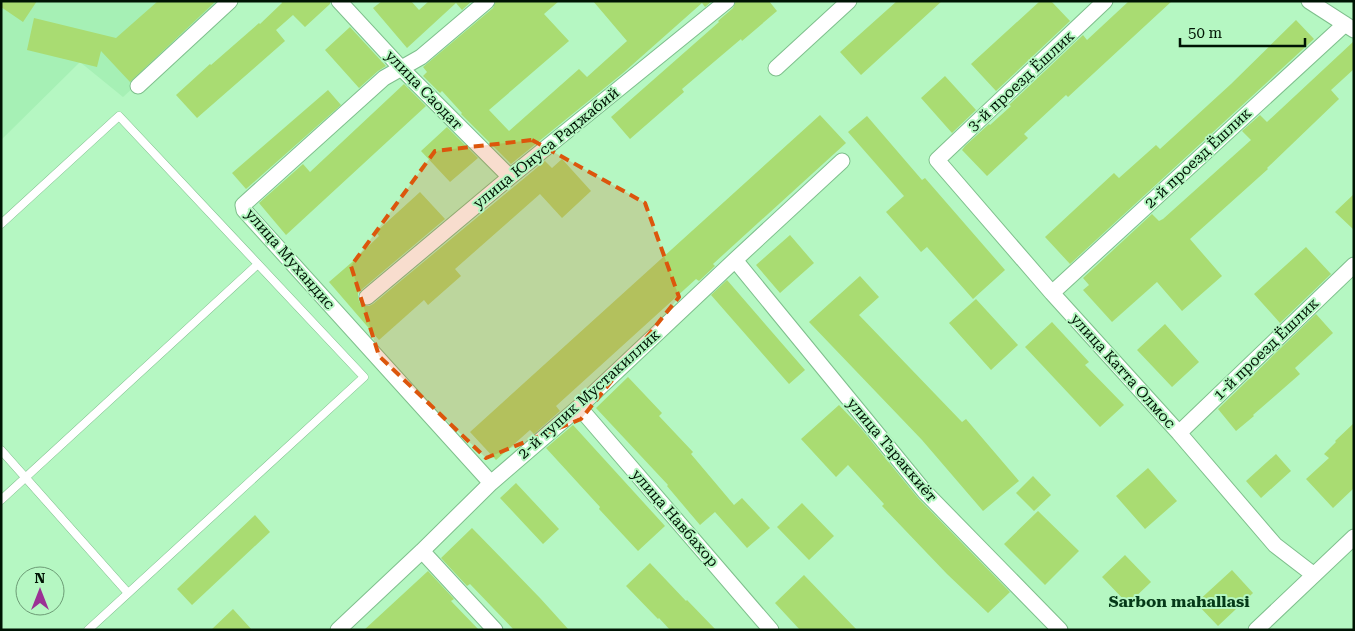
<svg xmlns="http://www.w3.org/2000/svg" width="1355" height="631" font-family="'Roboto Serif',serif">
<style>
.built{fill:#a6f0b5}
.building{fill:#a9dc72}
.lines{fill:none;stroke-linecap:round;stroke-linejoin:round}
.lane-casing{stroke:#7ebf8c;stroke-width:9}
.street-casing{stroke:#7ebf8c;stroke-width:17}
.lane{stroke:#fff;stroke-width:8}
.street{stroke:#fff;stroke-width:15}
.marked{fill:#dc560c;fill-opacity:0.2;stroke:#dc560c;stroke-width:4;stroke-dasharray:10 6;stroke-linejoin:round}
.labels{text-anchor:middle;stroke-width:4;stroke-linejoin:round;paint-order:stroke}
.street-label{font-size:15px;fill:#001404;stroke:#b5f7c2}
.neighbourhood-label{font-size:16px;font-weight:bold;fill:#053918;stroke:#b5f7c2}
</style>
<rect width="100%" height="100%" fill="#b5f7c2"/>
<!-- built -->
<path class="built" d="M1 1H228L123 97 80 62 1 140Z"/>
<!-- building -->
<path class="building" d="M1 1H37L23 22 1 7Z
M158 1H216L130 82 101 51 97 67 27 50 34 18 116 38Z
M281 1H330V4L305 27 293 15 276 30 285 41 197 118 176 95 210 64 211 65 259 23 260 24 282 3Z
M382 1H411L419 10 429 1H472L462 10 456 3 407 48 373 8Z
M496 1H559L544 14 569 41 489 110 509 131 579 69 587 77 627 41 593 1H712L705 7 702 3 623 73 511 164 461 114 462 113 442 91 440 93 423 76 427 72 423 67 493 8Z
M736 1H769L777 11 742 41 741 39 682 89 684 92 630 139 611 117 719 22 718 21 733 8Z
M897 1H942L861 75 840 52Z
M1040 1H1051L1070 21 996 91 971 64Z
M1129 1H1172L1068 97 1066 95 1024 134 1028 138 987 176 962 150 965 146 989 124 990 125 1011 106 1009 105 1083 35 1087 40Z
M1296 20 1314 39 1070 264 1045 237 1114 173 1119 178 1156 145 1160 149 1231 84Z
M350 27 386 66 378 71 359 88 325 50Z
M1354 41V69L1331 90 1339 99 1267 168 1268 169 1190 239 1222 276 1182 311 1157 282 1112 322 1083 290 1089 285 1083 278 1152 214 1159 221 1163 219 1251 140 1242 131 1260 115 1267 122Z
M945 76 976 110 952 133 921 98Z
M404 84 426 106 286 235 259 203 303 164 310 172Z
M328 90 341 105 246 189 232 173Z
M820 115 846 143 713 264 715 266 699 281 696 279 556 406 560 411 534 434 530 430 496 460 470 432Z
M867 116 922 180 925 178 1005 270 973 299 927 247 921 252 886 212 904 196 848 132Z
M447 127 478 158 450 182 421 151Z
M562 159 591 191 562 218 540 194 455 269 461 276 428 305 424 300 379 340 329 282 351 263 379 236 376 232 420 192 445 219 361 290 358 293V298L360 303 364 306H369L373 304 545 161 552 168Z
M1354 194V230L1335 212Z
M790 235 814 263 780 293 756 265Z
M1306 247 1331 274 1280 323 1254 294Z
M860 276 879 297 859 315 962 422 966 419 1019 481 983 511 922 440 809 322Z
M727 280 805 370 789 384 711 295Z
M976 299 1018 345 991 370 949 323Z
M1316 314 1333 333 1295 368 1300 374 1253 415 1254 416 1236 431 1218 409Z
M1052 322 1089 362 1085 365 1124 405 1100 427 1025 347Z
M1165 324 1199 362 1172 387 1137 350Z
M628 377 662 413 659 416 693 452 691 454 734 505 742 498 770 528 747 548 715 512 700 525 667 486 668 485 596 408Z
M839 405 859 426 918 498 1010 592 988 613 947 574 882 506 884 504 848 465 836 477 801 439Z
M1354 423V488L1333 508 1306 479 1329 458 1324 454 1336 442 1335 441Z
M573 425 665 526 638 551 599 509 600 507 546 448Z
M1276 454 1291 471 1261 498 1246 481Z
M1148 468 1177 501 1145 529 1116 496Z
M1033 476 1051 495 1034 511 1016 493Z
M516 483 559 529 543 544 500 498Z
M802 503 834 536 809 560 777 527Z
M1038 511 1079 551 1045 585 1004 544Z
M255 515 270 532 192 605 177 589Z
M472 528 540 598 569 630H514L470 584 467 586 441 558Z
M1125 555 1151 582 1128 604 1102 577Z
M650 563 686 601 687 600 716 630H670L659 618 658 619 626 586Z
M1232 570 1253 593 1218 626 1196 603Z
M428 571 454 599 451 601 479 630H364Z
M804 575 857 630H800L775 603Z
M233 609 252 630H211Z"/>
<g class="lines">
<defs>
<path id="lane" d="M1 224 119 116 364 377 88 630
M1 450 128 593
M1 500 258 264"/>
<path id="street" d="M339 1 401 68 510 177
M487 1 421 57 384 78 243 205 244 210 491 483
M1105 1 937 160 1052 293 1179 433 1275 545 1314 575
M1309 1 1354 30
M776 68 849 1
M138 86 230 1
M735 260 925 492 1060 630
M1052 293 1345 24
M367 297 510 177 727 1
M579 407 771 630
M1179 433 1354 265
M422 551 495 630
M338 630 422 551 491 483 579 407 735 260 842 161
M1256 630 1354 537"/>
</defs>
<!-- lane casing -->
<use href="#lane" class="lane-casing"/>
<!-- street casing -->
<use href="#street" class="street-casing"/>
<!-- lane -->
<use href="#lane" class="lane"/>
<!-- street -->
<use href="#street" class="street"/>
</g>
<!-- marked area -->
<path class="marked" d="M532 140 645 203 679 297 581 419 486 458 379 356 351 266 435 151Z"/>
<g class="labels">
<!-- street labels -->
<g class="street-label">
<text transform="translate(1021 81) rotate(-43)" y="5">3-й проезд Ёшлик</text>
<text transform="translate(424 90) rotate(46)" y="5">улица Саодат</text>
<text transform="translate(546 148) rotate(-39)" y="5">улица Юнуса Раджабий</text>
<text transform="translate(1198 158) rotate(-43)" y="5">2-й проезд Ёшлик</text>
<text transform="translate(290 259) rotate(49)" y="5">улица Мухандис</text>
<text transform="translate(1266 349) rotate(-44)" y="5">1-й проезд Ёшлик</text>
<text transform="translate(1123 371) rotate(48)" y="5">улица Катта Олмос</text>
<text transform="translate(589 394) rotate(-42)" y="5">2-й тупик Мустакиллик</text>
<text transform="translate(892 450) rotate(50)" y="5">улица Тараккиёт</text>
<text transform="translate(675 518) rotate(49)" y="5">улица Навбахор</text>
</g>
<!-- neighbourhood labels -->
<g class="neighbourhood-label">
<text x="1179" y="607">Sarbon mahallasi</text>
</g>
</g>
<!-- border -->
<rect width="1355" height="631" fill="none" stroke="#001404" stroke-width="5"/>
<!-- north arrow -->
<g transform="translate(40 591)"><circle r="24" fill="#b5f7c2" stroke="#6d9c76"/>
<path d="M0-4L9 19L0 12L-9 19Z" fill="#9b3295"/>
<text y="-8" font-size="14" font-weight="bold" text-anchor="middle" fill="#001404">N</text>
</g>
<!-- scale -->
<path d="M1180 38v8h125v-8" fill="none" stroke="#001404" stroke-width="2.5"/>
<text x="1188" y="38" font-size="15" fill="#001404" stroke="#b5f7c2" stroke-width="4" paint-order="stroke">50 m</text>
</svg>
